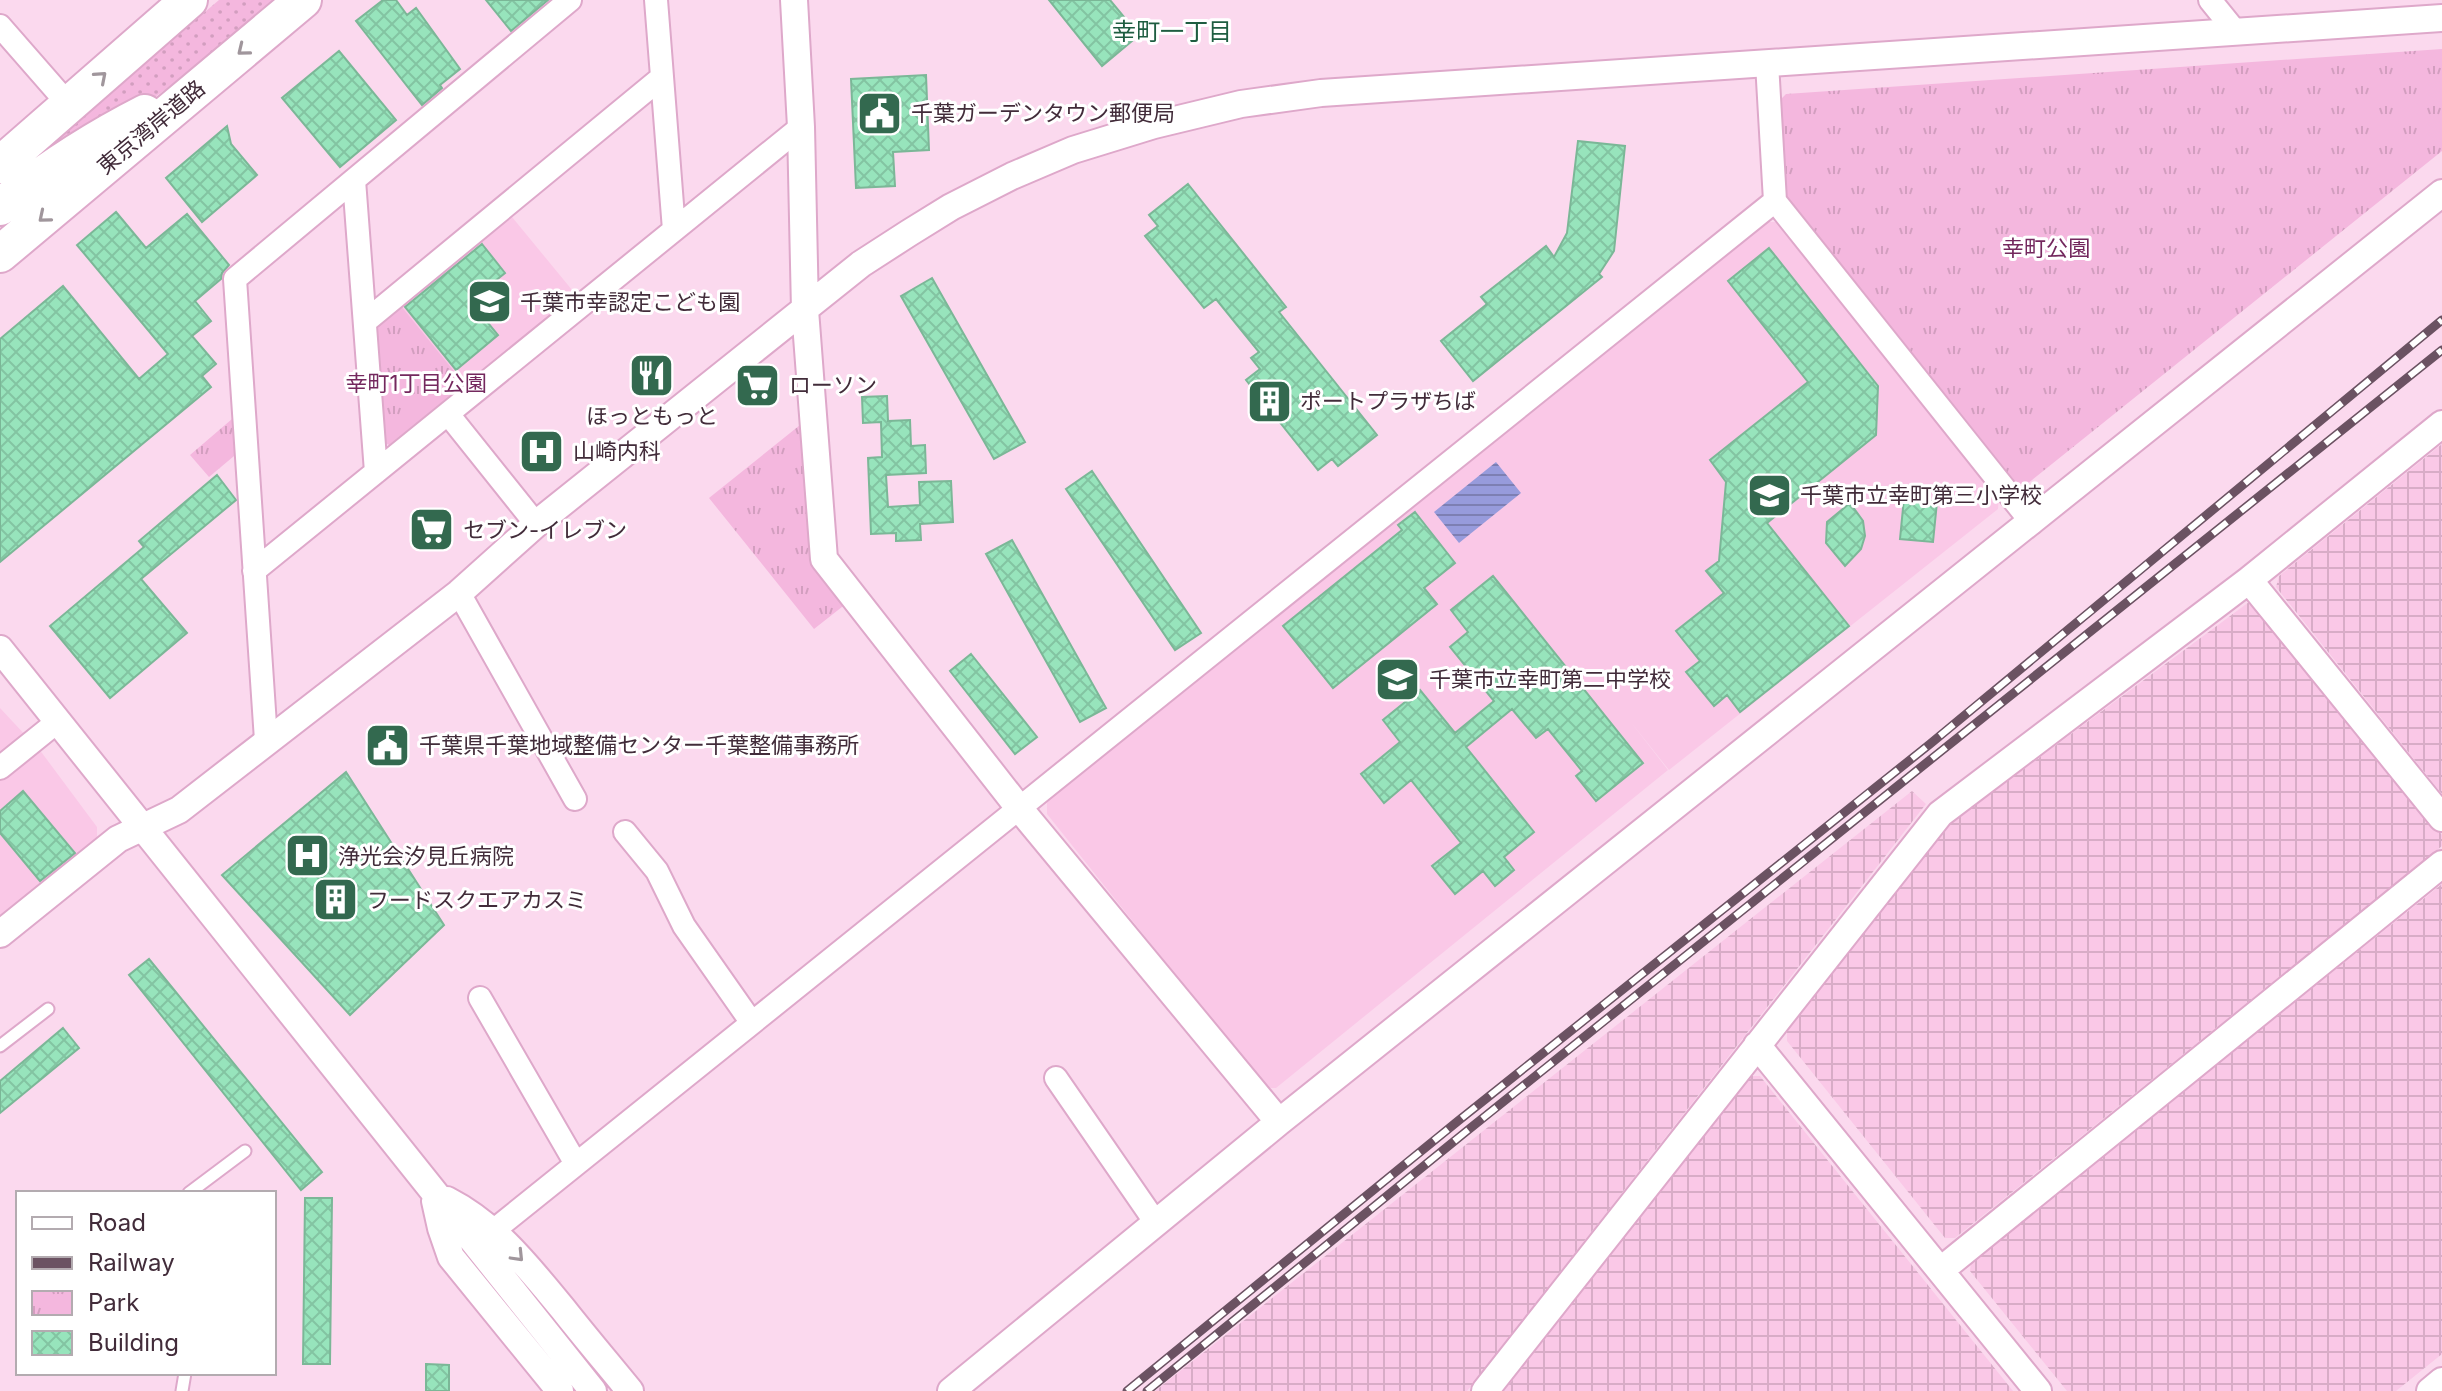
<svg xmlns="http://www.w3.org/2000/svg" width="2442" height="1391" font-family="Inter,'Noto Sans JP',sans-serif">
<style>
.built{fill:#fac8e7}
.industrial{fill:url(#industrial-grid)}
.grass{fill:url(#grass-dots)}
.park{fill:url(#park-tufts)}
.water{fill:url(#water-rules)}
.building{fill:url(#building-cross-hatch);stroke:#7bb797;stroke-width:2}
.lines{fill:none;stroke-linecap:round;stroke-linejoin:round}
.service-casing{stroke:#dea8ca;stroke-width:15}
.minor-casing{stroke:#dea8ca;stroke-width:26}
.tertiary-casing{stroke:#dea8ca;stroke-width:30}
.trunk-casing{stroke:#dea8ca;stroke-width:40}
.service{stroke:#fff;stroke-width:11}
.minor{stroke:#fff;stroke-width:22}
.tertiary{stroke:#fff;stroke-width:26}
.trunk{stroke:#fff;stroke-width:36}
.rail-casing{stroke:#6b5262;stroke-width:9}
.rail{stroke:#fff;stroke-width:6;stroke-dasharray:18;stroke-linecap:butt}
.oneway{stroke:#a0969c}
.labels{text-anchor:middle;stroke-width:6;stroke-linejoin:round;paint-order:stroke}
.poi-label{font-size:22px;fill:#422c3a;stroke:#fff;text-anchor:start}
.street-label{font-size:22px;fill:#422c3a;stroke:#fff}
.park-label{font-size:22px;fill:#74285e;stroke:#fff}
.neighbourhood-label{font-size:24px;fill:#1e5d41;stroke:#fff}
</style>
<defs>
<pattern id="industrial-grid" width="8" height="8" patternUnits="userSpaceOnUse" patternTransform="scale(2)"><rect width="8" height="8" fill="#fac8e7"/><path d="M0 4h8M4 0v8" fill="none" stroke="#d8acc7"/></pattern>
<pattern id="grass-dots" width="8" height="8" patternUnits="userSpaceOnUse" patternTransform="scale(2)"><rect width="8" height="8" fill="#f4b7de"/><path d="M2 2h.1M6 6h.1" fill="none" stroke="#d29ebf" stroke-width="1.8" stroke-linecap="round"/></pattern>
<pattern id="park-tufts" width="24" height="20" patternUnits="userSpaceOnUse" patternTransform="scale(2)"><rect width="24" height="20" fill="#f4b7de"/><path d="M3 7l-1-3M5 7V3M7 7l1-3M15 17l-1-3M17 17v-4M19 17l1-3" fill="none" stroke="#d29ebf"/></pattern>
<pattern id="water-rules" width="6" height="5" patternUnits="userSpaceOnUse" patternTransform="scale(2)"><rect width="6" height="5" fill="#979bdc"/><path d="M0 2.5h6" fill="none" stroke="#7d7fb3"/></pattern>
<pattern id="building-cross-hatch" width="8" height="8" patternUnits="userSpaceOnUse" patternTransform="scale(2)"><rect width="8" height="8" fill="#97e4bc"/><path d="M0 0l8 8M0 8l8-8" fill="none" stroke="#83c4a2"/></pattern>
</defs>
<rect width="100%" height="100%" fill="#fbd9ee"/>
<!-- built -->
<path class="built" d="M512 217 577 296 467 387 402 307Z
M1769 222H1780L1999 492 1998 509 1669 770 1630 721 1668 770 1276 1088H1266L1047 814V802Z
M0 708 42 753 97 827V842L0 920Z"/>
<!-- industrial -->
<path class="industrial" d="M2442 444V794L2276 587 2279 576Z
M2249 602 2255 603 2442 835V846L1955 1238H1945L1787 1041V1030L1947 826Z
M1912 791 1926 804 1467 1391H1155Z
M2442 884V1354L2396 1391H2067L1970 1271 1971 1262Z
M1750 1076H1760L2013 1391H1504Z"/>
<!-- grass -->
<path class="grass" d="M219 0H273L179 80 135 111 0 186Z"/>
<!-- park -->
<path class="park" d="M2442 49V151L2027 484H2014L1784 197 1779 101 1786 94Z
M402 307 467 387 396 448 380 441 376 328Z
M239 413 240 451 209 477 190 455Z
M805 421 847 603 814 629 709 498Z"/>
<!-- water -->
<path class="water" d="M1496 462 1521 493 1459 543 1434 512Z"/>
<!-- building -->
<path class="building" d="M383 0H396L407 15 416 8 460 69 440 85 442 88 422 105 356 21Z
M486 0H548L511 31Z
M1049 0H1110L1139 35 1102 66Z
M339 51 396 120 340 167 282 98Z
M926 75 929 150 893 152 895 186 856 188 851 79Z
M227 126 231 144 257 175 202 222 166 178Z
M1578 141 1625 146 1614 251 1599 274 1602 277 1473 381 1441 341 1487 304 1481 297 1546 246 1554 257 1567 233Z
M1188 184 1286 307 1279 312 1377 435 1338 466 1332 459 1318 470 1246 380 1260 369 1251 358 1259 352 1216 299 1204 308 1145 236 1158 226 1149 215Z
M116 212 146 248 187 214 229 265 222 273 221 279 195 301 211 321 192 336 216 364 202 376 211 387 0 562V339L63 286 139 379 168 354 77 245Z
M482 244 505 273 470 301 498 335 456 370 405 307Z
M1769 248 1878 386 1876 435 1767 523 1849 626 1740 712 1727 695 1714 706 1686 672 1700 661 1676 631 1724 593 1706 571 1719 561 1726 482 1710 460 1808 382 1728 281Z
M932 278 1025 442 994 459 901 296Z
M887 396 888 421 910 420 911 446 925 445 926 473 886 475 888 507 920 505 919 482 951 481 953 522 920 524 921 540 896 541V533L871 534 868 458 882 457 881 422 863 423 862 397Z
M1092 471 1201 633 1175 650 1066 489Z
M217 475 236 500 141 579 187 633 110 698 50 626 144 547 139 541Z
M1904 498 1937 502 1933 542 1900 539Z
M1850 503 1863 521 1865 536 1861 549 1845 566 1826 543 1827 522Z
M1415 512 1455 563 1424 588 1437 604 1333 688 1283 626 1402 530 1398 525Z
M1012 540 1106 708 1080 722 986 554Z
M1493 576 1643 763 1596 801 1576 776 1582 771 1548 729 1536 738 1512 709 1466 747 1534 832 1504 857 1514 870 1495 886 1483 871 1455 894 1432 866 1461 843 1411 780 1384 803 1361 774 1400 742 1383 720 1420 690 1455 733 1494 701 1450 647 1468 632 1451 610Z
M971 654 1037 737 1015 754 950 671Z
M346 772 444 925 350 1015 222 875Z
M23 791 75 853 40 881 0 833V811Z
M149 959 322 1172 301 1190 129 975Z
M63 1028 79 1048 0 1113V1081Z
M305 1198H332L330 1364H303Z
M426 1364 449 1365V1391H426Z"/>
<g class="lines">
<defs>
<path id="service" d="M0 1046 48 1009
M189 1193 245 1151
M182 1391 185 1373"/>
<path id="minor" d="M656 0 674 230
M2210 0 2235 31
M0 26 69 105
M1767 63 1775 201 2032 523
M354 180 376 472
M366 321 661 78
M448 414 536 524
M254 571 801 127
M459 593 575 799
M266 740 235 279 570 0
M0 768 57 722
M625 832 657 871 684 926 752 1023
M480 998 576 1164
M1056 1078 1156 1223
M493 1231 1775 201"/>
<path id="tertiary" d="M794 0 801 127 805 310 824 559 1019 808 1279 1122
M2249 580 2442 818
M0 649 593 1391
M0 934 118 839 179 810 459 593 536 524 861 264 909 233 951 207 1012 176 1073 150 1154 125 1241 104 1321 93 2442 18
M1757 1045 2038 1391
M447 1200C496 1225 529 1268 563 1309 585 1337 608 1364 630 1391
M435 1201 441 1228 451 1257 560 1391
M1941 1270 2442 864
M951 1391 1279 1122 2442 193
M1485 1391 1940 814 2249 580 2442 424
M2430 1391 2442 1381"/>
<path id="trunk" d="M0 165 189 0
M0 207C46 170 92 140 145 113
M0 254 303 0"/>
</defs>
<!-- service casing -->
<use href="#service" class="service-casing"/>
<!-- minor casing -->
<use href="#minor" class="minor-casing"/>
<!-- tertiary casing -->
<use href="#tertiary" class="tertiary-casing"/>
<!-- trunk casing -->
<use href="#trunk" class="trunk-casing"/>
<!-- service -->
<use href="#service" class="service"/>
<!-- minor -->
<use href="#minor" class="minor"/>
<!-- tertiary -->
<use href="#tertiary" class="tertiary"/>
<!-- trunk -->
<use href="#trunk" class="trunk"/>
<defs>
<path id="rail" d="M1127 1391 1458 1121 1930 744 2442 320
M1147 1391 1468 1130 2442 350"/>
</defs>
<!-- rail casing -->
<use href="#rail" class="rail-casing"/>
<!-- rail -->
<use href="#rail" class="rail"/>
</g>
<!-- one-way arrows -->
<defs><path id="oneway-chevron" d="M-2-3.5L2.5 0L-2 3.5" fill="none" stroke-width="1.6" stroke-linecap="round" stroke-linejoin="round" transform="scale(2)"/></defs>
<g class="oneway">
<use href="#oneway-chevron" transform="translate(243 50) rotate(141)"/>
<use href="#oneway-chevron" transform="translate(101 77) rotate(-41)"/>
<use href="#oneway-chevron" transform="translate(44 217) rotate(140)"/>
<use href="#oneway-chevron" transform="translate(518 1256) rotate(46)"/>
</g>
<!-- icons -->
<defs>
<symbol id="civic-square" viewBox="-11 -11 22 22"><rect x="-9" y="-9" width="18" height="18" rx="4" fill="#33694f" stroke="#fff"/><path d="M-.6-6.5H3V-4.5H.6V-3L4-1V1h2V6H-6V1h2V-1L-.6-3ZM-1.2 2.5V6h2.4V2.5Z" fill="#fff"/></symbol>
<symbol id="school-square" viewBox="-11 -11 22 22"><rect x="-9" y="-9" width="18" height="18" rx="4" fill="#33694f" stroke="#fff"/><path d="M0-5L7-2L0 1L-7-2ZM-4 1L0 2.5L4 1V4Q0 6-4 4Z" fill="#fff"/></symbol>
<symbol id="restaurant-square" viewBox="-11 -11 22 22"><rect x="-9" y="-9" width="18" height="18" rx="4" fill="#33694f" stroke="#fff"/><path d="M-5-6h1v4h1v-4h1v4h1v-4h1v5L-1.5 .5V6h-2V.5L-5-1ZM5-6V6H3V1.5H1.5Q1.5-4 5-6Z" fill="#fff"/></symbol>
<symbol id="supermarket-square" viewBox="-11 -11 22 22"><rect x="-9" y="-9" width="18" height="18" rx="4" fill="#33694f" stroke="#fff"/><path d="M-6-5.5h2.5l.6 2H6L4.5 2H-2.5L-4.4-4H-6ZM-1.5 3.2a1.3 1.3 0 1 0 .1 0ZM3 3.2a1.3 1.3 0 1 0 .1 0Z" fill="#fff"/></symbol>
<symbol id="building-square" viewBox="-11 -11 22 22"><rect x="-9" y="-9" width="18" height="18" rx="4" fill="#33694f" stroke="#fff"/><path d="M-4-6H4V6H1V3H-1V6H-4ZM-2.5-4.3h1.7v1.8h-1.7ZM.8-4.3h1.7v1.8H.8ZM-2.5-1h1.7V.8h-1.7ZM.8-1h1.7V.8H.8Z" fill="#fff"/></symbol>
<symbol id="hospital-square" viewBox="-11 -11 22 22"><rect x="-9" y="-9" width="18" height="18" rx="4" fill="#33694f" stroke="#fff"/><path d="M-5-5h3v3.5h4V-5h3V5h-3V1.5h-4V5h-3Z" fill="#fff"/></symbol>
</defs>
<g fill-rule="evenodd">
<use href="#civic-square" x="854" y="88" width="51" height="51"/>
<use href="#school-square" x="464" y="276" width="51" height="51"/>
<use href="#restaurant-square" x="626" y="350" width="51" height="51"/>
<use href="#supermarket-square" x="732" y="360" width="51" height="51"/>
<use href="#building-square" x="1244" y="376" width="51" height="51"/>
<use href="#hospital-square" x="516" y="426" width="51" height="51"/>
<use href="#school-square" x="1744" y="470" width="51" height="51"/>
<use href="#supermarket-square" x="406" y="504" width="51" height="51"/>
<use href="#school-square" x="1372" y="654" width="51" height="51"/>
<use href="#civic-square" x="362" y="720" width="51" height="51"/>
<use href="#hospital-square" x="282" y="830" width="51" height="51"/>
<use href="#building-square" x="310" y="874" width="51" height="51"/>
</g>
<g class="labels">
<!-- poi labels -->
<g class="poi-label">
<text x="911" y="121">千葉ガーデンタウン郵便局</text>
<text x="520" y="310">千葉市幸認定こども園</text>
<text x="789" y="393">ローソン</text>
<text x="1300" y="409">ポートプラザちば</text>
<text x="652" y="424" text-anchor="middle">ほっともっと</text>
<text x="573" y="459">山崎内科</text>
<text x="1800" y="503">千葉市立幸町第三小学校</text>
<text x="463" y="538">セブン-イレブン</text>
<text x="1429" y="687">千葉市立幸町第二中学校</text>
<text x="419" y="753">千葉県千葉地域整備センター千葉整備事務所</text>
<text x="338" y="864">浄光会汐見丘病院</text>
<text x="367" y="908">フードスクエアカスミ</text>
</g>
<!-- street labels -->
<g class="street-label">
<text transform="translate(151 127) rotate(-40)" y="8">東京湾岸道路</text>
</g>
<!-- park labels -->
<g class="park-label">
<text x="2046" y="256">幸町公園</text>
<text x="416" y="391">幸町1丁目公園</text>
</g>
<!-- neighbourhood labels -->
<g class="neighbourhood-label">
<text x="1172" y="40">幸町一丁目</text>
</g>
</g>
<!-- legend -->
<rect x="16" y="1191" width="260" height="184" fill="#ffffff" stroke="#b3abb0" stroke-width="2"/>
<rect x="32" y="1217" width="40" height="12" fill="#ffffff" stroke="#b3abb0" stroke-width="2"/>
<text x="88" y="1231" font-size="24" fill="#422c3a">Road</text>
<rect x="32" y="1257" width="40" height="12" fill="#6b5262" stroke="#b3abb0" stroke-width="2"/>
<text x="88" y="1271" font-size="24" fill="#422c3a">Railway</text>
<rect x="32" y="1291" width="40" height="24" fill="url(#park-tufts)" stroke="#b3abb0" stroke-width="2"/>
<text x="88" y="1311" font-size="24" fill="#422c3a">Park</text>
<rect x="32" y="1331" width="40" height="24" fill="url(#building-cross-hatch)" stroke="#b3abb0" stroke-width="2"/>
<text x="88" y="1351" font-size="24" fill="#422c3a">Building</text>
</svg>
